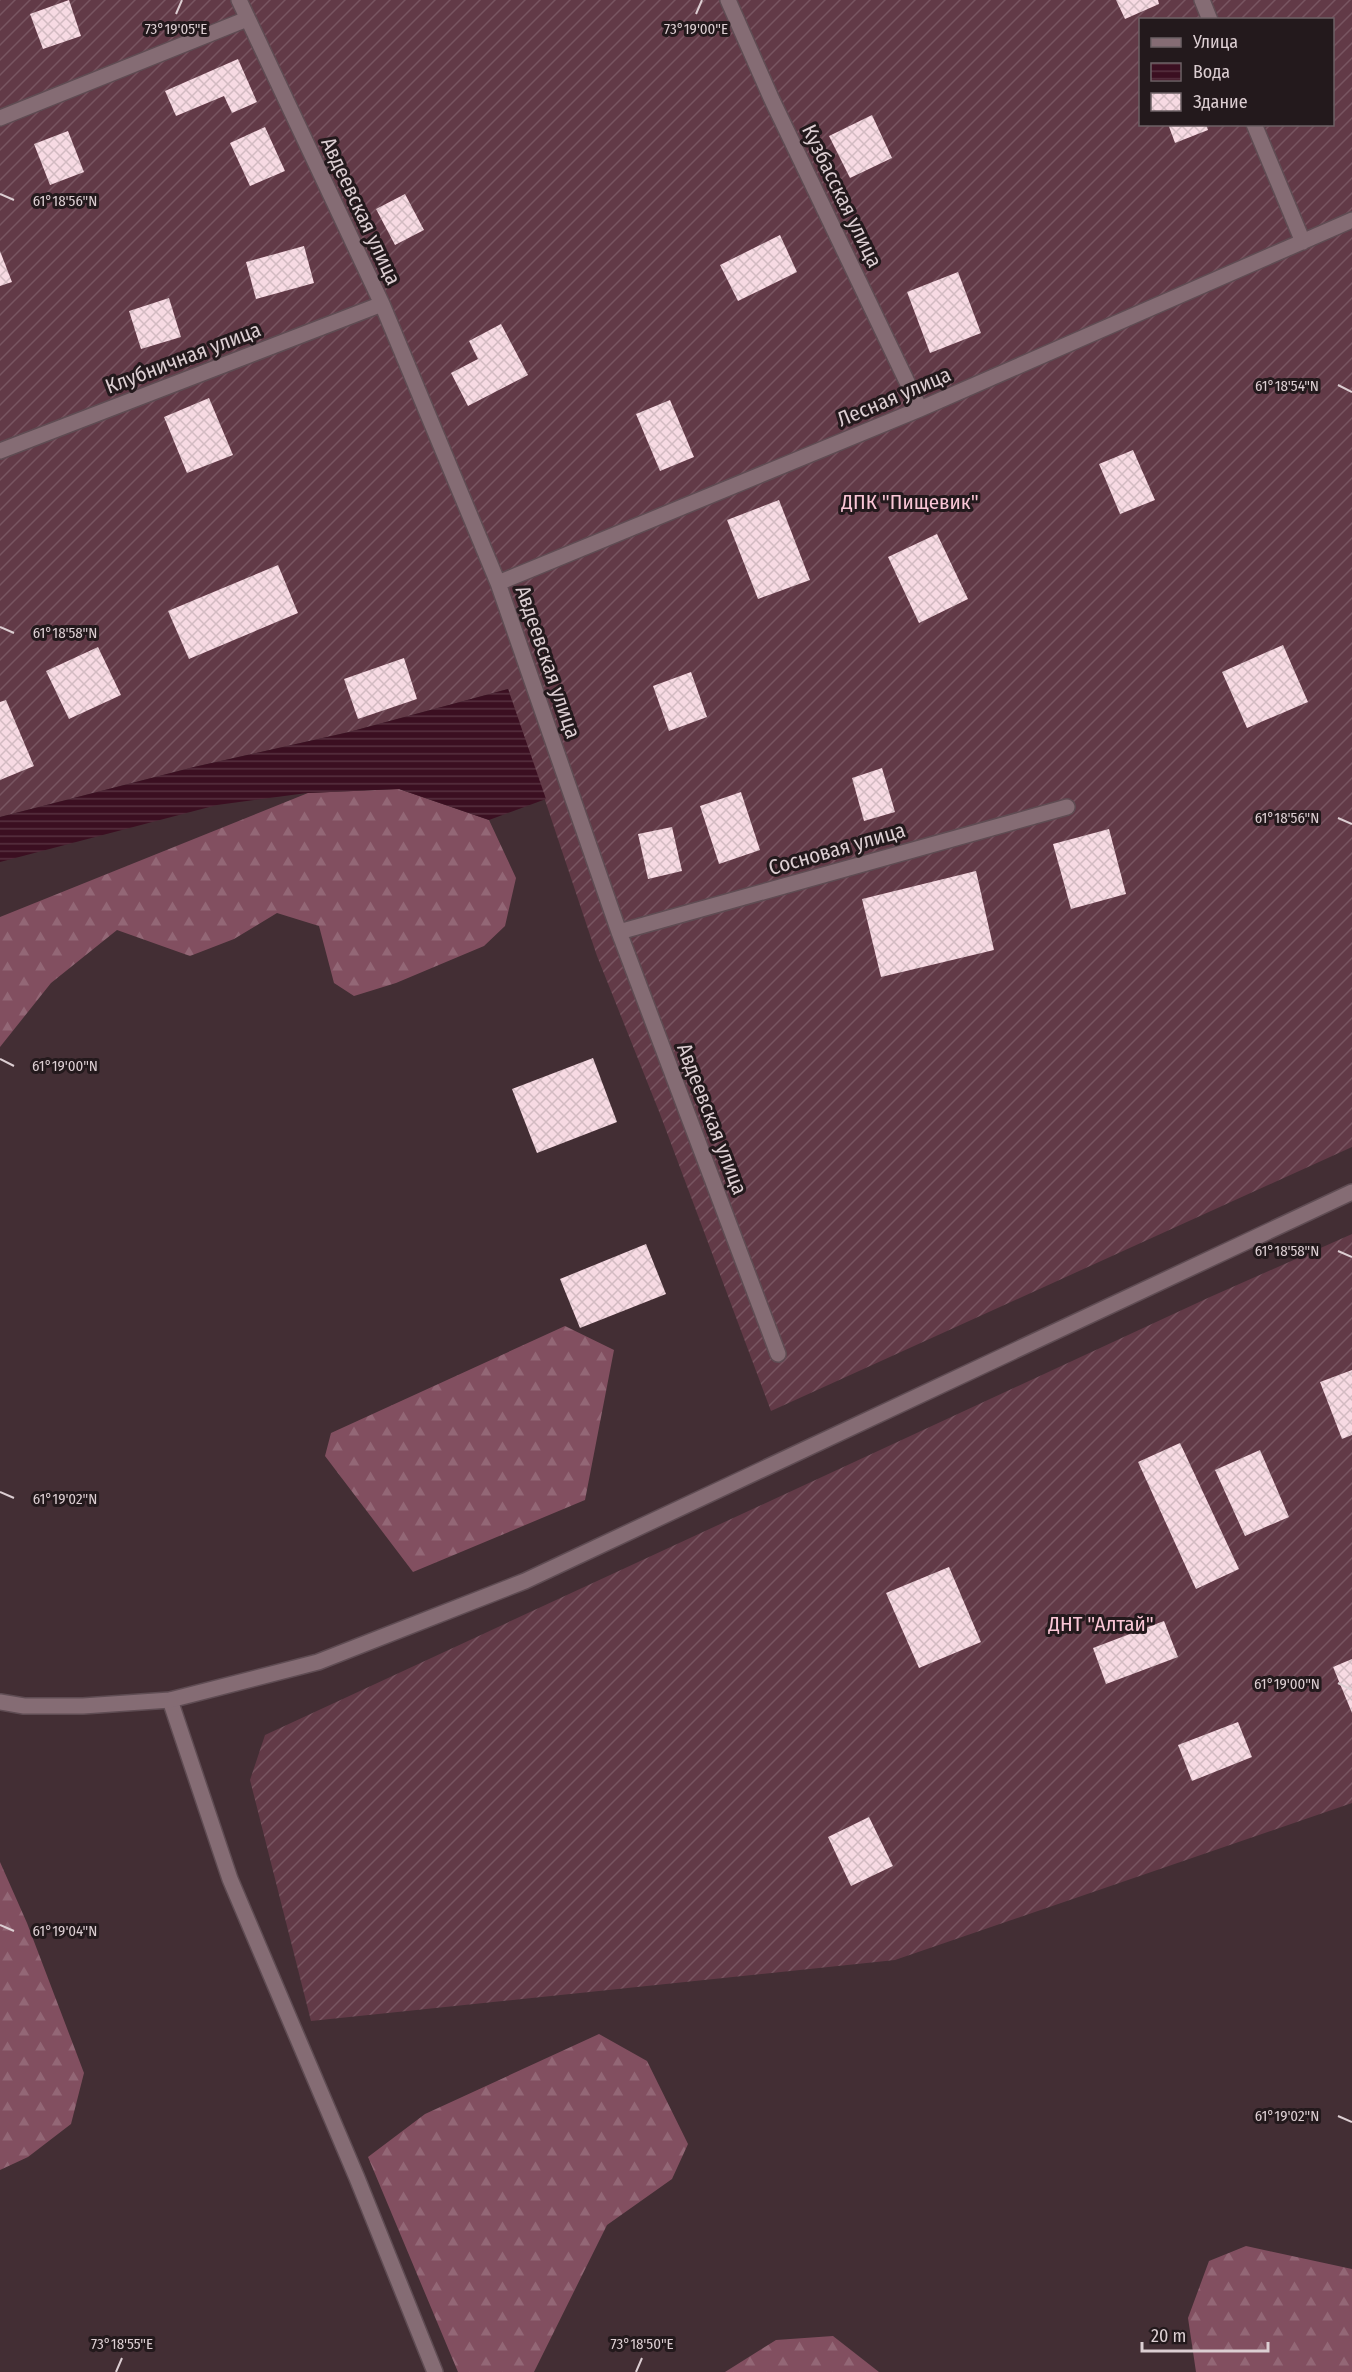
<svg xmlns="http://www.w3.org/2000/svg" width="1352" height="2372" font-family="'Fira Sans Condensed',sans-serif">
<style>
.forest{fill:url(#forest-firs)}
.garden{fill:url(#garden-furrows);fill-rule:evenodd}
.water{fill:url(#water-rules)}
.building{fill:url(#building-cross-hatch)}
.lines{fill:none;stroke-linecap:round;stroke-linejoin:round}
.lane-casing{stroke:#5f4c53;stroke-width:18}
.street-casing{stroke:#5f4c53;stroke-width:18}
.lane{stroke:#856c74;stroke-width:15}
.street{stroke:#856c74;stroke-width:15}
.ticks{fill:none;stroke:#dcced2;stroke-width:2}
.labels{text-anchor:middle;stroke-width:6;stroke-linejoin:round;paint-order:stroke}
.street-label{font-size:21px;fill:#dcced2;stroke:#23191c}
.park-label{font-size:21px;fill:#fac6d6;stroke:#23191c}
.ticks-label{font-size:15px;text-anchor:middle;fill:#dcced2;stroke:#23191c;stroke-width:6;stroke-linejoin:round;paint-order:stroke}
</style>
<defs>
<pattern id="forest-firs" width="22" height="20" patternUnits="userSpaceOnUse" patternTransform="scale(1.5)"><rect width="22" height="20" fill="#824f60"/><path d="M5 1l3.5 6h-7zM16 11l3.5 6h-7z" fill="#936776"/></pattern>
<pattern id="garden-furrows" width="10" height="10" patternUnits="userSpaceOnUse" patternTransform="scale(1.5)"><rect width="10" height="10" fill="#623a47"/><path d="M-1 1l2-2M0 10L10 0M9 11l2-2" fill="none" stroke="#785561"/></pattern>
<pattern id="water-rules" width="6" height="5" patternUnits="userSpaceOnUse" patternTransform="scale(1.5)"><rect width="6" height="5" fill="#3b0f21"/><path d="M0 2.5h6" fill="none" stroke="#573140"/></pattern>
<pattern id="building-cross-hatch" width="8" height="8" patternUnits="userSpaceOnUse" patternTransform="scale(1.5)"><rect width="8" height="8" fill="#f7dae3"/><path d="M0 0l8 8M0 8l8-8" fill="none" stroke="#d3bbc2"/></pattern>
</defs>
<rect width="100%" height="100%" fill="#432e34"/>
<!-- forest -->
<path class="forest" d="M399 789 489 820 516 878 505 926 484 946 396 983 354 996 334 983 319 926 277 913 234 939 190 956 117 930 51 983 0 1047V917L308 793Z
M565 1326 614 1350 585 1500 413 1572 325 1456 331 1433Z
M0 1862 27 1923 84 2073 71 2124 28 2157 0 2170Z
M599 2034 647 2061 688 2144 672 2179 607 2225 534 2372H458L368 2157 425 2114Z
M1246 2246 1352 2269V2372H1196L1188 2318 1209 2261Z
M833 2336 879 2372H725L776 2340Z"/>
<!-- garden -->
<path class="garden" d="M0 0H1352V1147L771 1411 660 1114 597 956 508 689 349 732 194 767 0 817ZM1140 20H1332V124H1140Z
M1352 1234V1803L895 1960 311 2021 250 1780 265 1735 1210 1297Z"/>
<!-- water -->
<path class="water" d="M508 689 546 799 489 820 399 789 307 793 217 805 0 862V817L194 767 349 732Z"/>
<!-- building -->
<path class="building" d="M69 0 81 36 43 49 30 14Z
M1116 0H1158L1159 4 1125 19Z
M238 59 257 102 232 113 224 96 176 116 165 91Z
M872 115 892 158 850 178 829 136Z
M1168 124H1206L1208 130 1175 143Z
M265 127 285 171 250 186 230 143Z
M68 131 84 172 50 185 34 144Z
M405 194 424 230 395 245 376 209Z
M780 235 797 272 738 301 720 265Z
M304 246 314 283 256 299 246 262Z
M0 251 12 282 0 286Z
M958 272 981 333 930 353 907 292Z
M169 298 181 337 141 349 129 311Z
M501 324 528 375 468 406 451 373 478 359 469 341Z
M209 398 233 455 187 473 164 417Z
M670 400 694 457 660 471 636 414Z
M1133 450 1155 500 1120 514 1099 464Z
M779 500 810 580 758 599 727 520Z
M937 534 968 599 919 623 888 557Z
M278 565 298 613 189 659 168 611Z
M1283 645 1308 702 1247 728 1222 672Z
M98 647 121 695 69 719 46 671Z
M404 658 417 699 358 719 344 679Z
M691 672 707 717 669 731 653 686Z
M6 700 34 766 0 780V702Z
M882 768 895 812 864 821 852 778Z
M741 792 760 850 719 864 700 806Z
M672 827 682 871 648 879 638 834Z
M1109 829 1126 894 1071 909 1053 844Z
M976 871 994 950 881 977 862 899Z
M593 1058 617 1122 537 1153 512 1089Z
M646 1244 666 1294 580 1328 560 1279Z
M1352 1370V1435L1342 1439 1320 1382Z
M1180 1443 1239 1569 1196 1589 1138 1462Z
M1260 1450 1289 1517 1245 1536 1215 1470Z
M949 1567 981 1642 919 1668 886 1593Z
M1164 1621 1178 1657 1106 1684 1093 1648Z
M1352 1659V1713L1333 1667Z
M1238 1722 1252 1757 1192 1781 1178 1745Z
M869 1817 893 1866 851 1886 828 1837Z"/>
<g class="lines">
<defs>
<path id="lane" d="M170 1700 230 1879 357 2178 435 2372"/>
<path id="street" d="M239 0 382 304 498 583 619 932 778 1354
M728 0 772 100 920 409
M1202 0 1210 20
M0 118 247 19
M1254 124 1303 242
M0 451 382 304
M498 583 920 409 1352 220
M619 932 1067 807
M0 1702 24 1706H83L170 1700 318 1662 525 1581 1352 1192"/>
</defs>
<!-- lane casing -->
<use href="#lane" class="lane-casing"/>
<!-- street casing -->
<use href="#street" class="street-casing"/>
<!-- lane -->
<use href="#lane" class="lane"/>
<!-- street -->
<use href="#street" class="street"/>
</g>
<!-- ticks -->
<path class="ticks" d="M176 14 182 0M696 14 702 0M0 194 14 200M1338 385 1352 392M0 627 14 633M1338 818 1352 824M0 1059 14 1066M1338 1251 1352 1257M0 1492 14 1498M1338 1683 1352 1690M0 1925 14 1931M1338 2116 1352 2122M116 2372 122 2358M636 2372 642 2358"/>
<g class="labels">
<!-- street labels -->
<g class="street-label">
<text transform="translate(842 196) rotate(64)" y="7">Кузбасская улица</text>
<text transform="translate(361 211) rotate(65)" y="7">Авдеевская улица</text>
<text transform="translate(183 358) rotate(-21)" y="7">Клубничная улица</text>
<text transform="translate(894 397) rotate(-23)" y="7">Лесная улица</text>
<text transform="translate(548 662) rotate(71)" y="7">Авдеевская улица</text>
<text transform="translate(837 849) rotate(-16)" y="7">Сосновая улица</text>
<text transform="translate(712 1119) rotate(69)" y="7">Авдеевская улица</text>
</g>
<!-- park labels -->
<g class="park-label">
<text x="910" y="509">ДПК "Пищевик"</text>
<text x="1101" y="1631">ДНТ "Алтай"</text>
</g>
</g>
<g class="ticks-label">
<text x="176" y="34">73°19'05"E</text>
<text x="696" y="34">73°19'00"E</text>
<text x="65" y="206">61°18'56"N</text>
<text x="1287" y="391">61°18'54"N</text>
<text x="65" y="638">61°18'58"N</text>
<text x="1287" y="823">61°18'56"N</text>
<text x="65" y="1071">61°19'00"N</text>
<text x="1287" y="1256">61°18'58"N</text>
<text x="65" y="1504">61°19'02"N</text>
<text x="1287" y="1689">61°19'00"N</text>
<text x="65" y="1936">61°19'04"N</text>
<text x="1287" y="2121">61°19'02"N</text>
<text x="122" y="2349">73°18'55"E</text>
<text x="642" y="2349">73°18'50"E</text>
</g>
<!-- legend -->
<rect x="1139" y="18" width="195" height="108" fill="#23191c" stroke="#6d6165" stroke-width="1.5"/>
<rect x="1151" y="38" width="30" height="9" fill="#856c74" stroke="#6d6165" stroke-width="1.5"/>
<text x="1193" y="48" font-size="18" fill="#dcced2">Улица</text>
<rect x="1151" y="63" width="30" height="18" fill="url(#water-rules)" stroke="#6d6165" stroke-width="1.5"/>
<text x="1193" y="78" font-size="18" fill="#dcced2">Вода</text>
<rect x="1151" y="93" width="30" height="18" fill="url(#building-cross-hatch)" stroke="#6d6165" stroke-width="1.5"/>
<text x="1193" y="108" font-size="18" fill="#dcced2">Здание</text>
<!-- scale -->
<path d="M1142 2342v9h126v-9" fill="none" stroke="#dcced2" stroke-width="3"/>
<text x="1151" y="2342" font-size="18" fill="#dcced2" stroke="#23191c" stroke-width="4.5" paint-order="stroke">20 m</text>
</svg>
